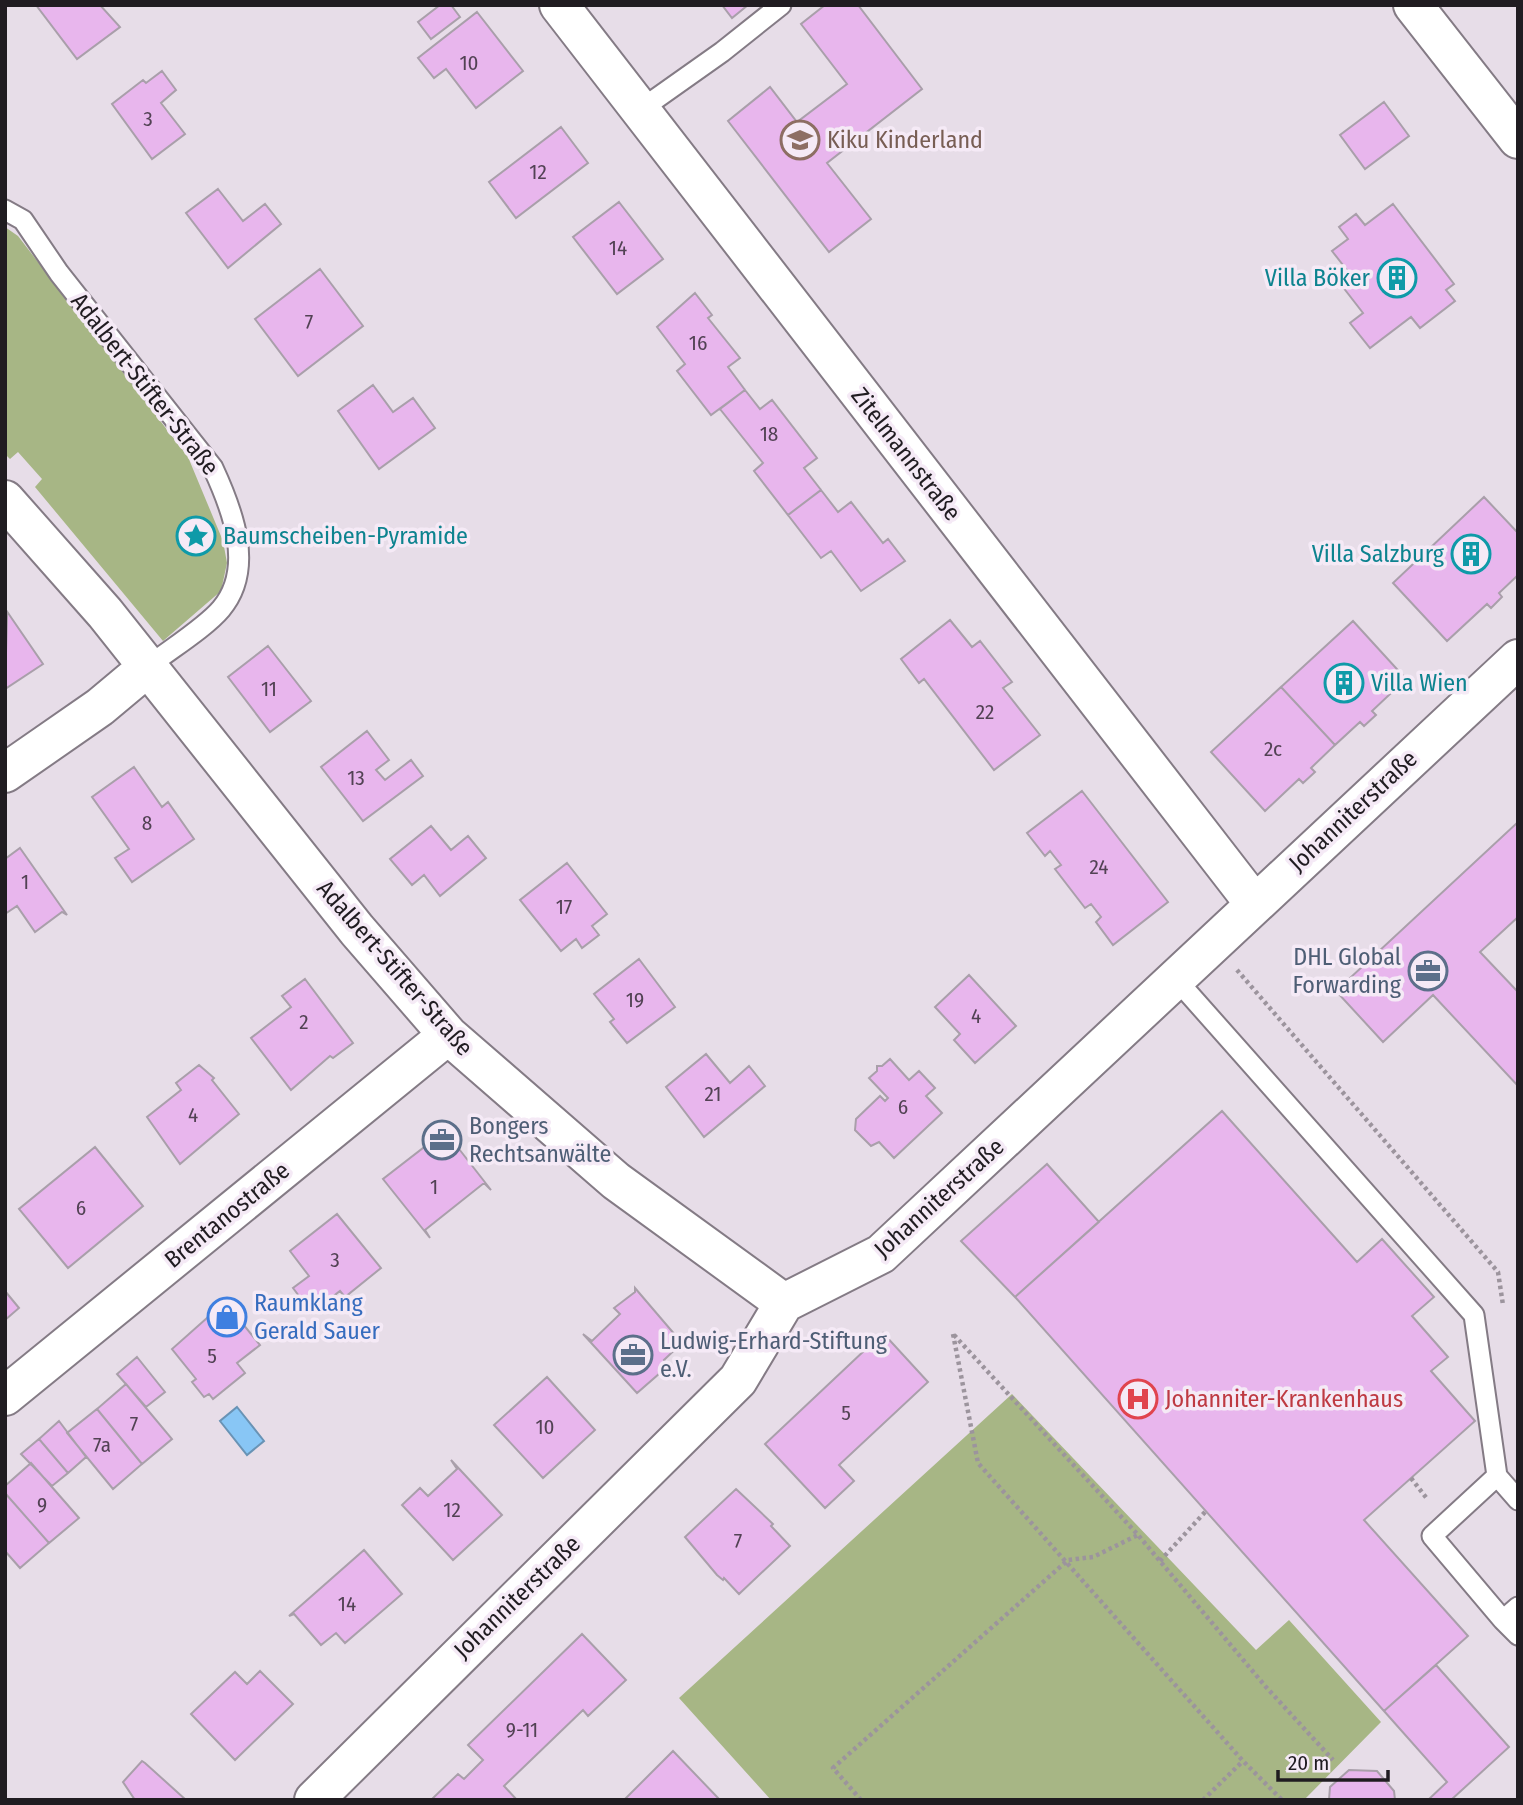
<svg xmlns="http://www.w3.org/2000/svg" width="1523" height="1805" font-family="'Fira Sans Condensed',sans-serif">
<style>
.green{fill:#a7b685}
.water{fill:#88c6f5;stroke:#6993b5;stroke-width:2}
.building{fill:#e8b6ed;stroke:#a99faa;stroke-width:2}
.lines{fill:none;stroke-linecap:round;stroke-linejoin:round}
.service-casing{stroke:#847b85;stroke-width:23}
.minor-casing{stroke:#847b85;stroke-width:42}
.path{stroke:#9c949d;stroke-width:4.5;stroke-dasharray:3.5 3.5;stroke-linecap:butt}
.service{stroke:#fff;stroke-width:19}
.minor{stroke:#fff;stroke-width:38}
.labels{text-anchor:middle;stroke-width:7;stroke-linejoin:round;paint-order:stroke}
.number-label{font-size:21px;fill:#524254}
.education-label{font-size:24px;fill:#785e54;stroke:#f5eaf6;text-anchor:start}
.culture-label{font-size:24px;fill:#0d838f;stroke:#f5eaf6;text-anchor:end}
.street-label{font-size:24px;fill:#201c21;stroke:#f5eaf6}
.service-label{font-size:24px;fill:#4e5e75;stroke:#f5eaf6;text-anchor:start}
.shop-label{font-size:24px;fill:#366cbe;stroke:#f5eaf6;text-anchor:start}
.health-label{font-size:24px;fill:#be3a42;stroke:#f5eaf6;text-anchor:start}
</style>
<rect width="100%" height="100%" fill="#e7dde8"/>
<!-- green -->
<path class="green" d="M5 227 18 236 188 457 223 541 227 563 221 591 163 641 35 487 42 479 18 452 10 459 5 454Z
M1012 1394 1256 1650 1289 1620 1381 1722 1304 1800H771L679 1698Z"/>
<!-- water -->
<path class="water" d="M237 1407 264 1441 247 1455 220 1421Z"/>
<!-- building -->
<path class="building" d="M36 5H100L120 27 77 59Z
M440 5H451L460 17 431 39 418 22Z
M722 5H748L732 18Z
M825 5H858L922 89 827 163 871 219 829 252 728 121 770 87 797 122 847 84 801 24Z
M477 12 523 71 476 108 446 69 434 78 418 58Z
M162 71 176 90 161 103 185 134 152 159 112 104 143 80 146 83Z
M1384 102 1409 136 1365 169 1340 135Z
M561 127 588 163 516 218 489 182Z
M218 189 243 221 265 204 281 224 228 268 186 213Z
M619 202 663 259 617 294 573 237Z
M1393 204 1454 284 1446 290 1455 301 1420 328 1411 317 1370 348 1350 323 1363 313 1339 282 1350 274 1332 251 1348 239 1339 227 1356 214 1365 225Z
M320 269 363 326 298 376 255 319Z
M695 293 712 315 708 318 740 358 728 367 745 390 711 415 677 371 685 364 657 327Z
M373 385 393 412 413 398 435 428 379 469 338 411Z
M745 390 760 409 772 400 817 458 804 468 821 490 788 515 754 471 763 463 720 409Z
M821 490 838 512 851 502 883 543 888 539 905 561 861 591 831 551 821 558 788 515Z
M1484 497 1518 533V575L1499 593 1502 597 1491 608 1487 604 1447 641 1393 583Z
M6 610 43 664 5 689 7 616Z
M950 620 972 647 980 641 1012 682 1003 688 1040 735 994 770 924 679 919 683 901 659Z
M1353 621 1406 679 1372 711 1376 715 1364 726 1360 722 1335 745 1281 687Z
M268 646 311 701 270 732 228 677Z
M1281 687 1335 745 1311 768 1315 772 1303 783 1299 779 1265 811 1211 752Z
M367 731 389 760 376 770 385 780 411 760 423 776 363 821 321 767Z
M134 767 162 807 168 802 194 839 132 882 115 858 129 849 92 797Z
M1082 791 1168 902 1113 945 1096 922 1101 917 1091 904 1085 908 1055 869 1061 865 1050 851 1045 856 1027 833Z
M1518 822V917L1480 952 1518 992V1086L1433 995 1383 1042 1336 991Z
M431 826 451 850 468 836 486 858 440 896 424 875 412 885 390 859Z
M20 848 67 915 62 912 35 932 17 906 5 914V859Z
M567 863 607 914 592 926 599 935 582 948 576 939 561 951 520 900Z
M639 959 675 1007 627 1043 610 1022 614 1019 594 994Z
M969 975 1016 1026 975 1063 954 1040 960 1034 935 1007Z
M305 979 353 1043 333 1058 330 1056 291 1090 251 1038 291 1007 282 996Z
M706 1054 730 1083 749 1066 765 1086 704 1137 666 1087Z
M890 1059 909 1080 919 1071 935 1088 926 1096 942 1113 894 1158 879 1142 871 1146 855 1130 856 1119 880 1096 885 1101 888 1098 869 1078 877 1071V1066H882Z
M199 1065 214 1078 212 1080 239 1114 180 1164 147 1117 181 1090 176 1083Z
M1222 1111 1357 1262 1382 1239 1434 1297 1412 1316 1448 1357 1431 1371 1475 1421 1364 1520 1468 1636 1384 1711 1015 1297Z
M445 1131 491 1190 484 1183 425 1230 430 1238 383 1179Z
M95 1147 143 1206 68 1268 19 1209Z
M1047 1164 1099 1222 1015 1297 961 1241Z
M337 1214 381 1268 345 1297 340 1291 312 1313 293 1288 309 1276 290 1251Z
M635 1288 682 1343 664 1360 668 1366 637 1393 583 1334 592 1341 620 1314 614 1308 635 1292Z
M5 1291 19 1308 5 1320Z
M225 1302 260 1345 237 1363 245 1373 213 1399 209 1394 204 1397 192 1382 196 1379 172 1349Z
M883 1333 928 1382 839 1465 854 1481 825 1508 765 1444Z
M137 1357 165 1392 146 1407 117 1374Z
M547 1377 595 1430 543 1478 494 1425Z
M126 1384 172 1439 142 1464 97 1409Z
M97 1409 142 1464 113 1489 67 1433Z
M59 1421 86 1457 68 1473 39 1439Z
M39 1439 68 1473 52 1486 21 1454Z
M451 1460 502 1515 453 1560 402 1505 420 1488 428 1496 457 1469Z
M31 1463 79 1518 49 1543 5 1493V1486Z
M736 1489 773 1524 771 1526 790 1546 739 1594 724 1578 723 1580 717 1575 685 1537Z
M5 1493 49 1543 20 1568 5 1551Z
M364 1550 402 1594 345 1643 336 1633 321 1645 294 1614 289 1616Z
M582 1634 626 1680 588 1716 583 1710 504 1786 517 1800H431L458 1774 464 1779 483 1760 468 1745Z
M1436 1665 1509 1747 1451 1800H1428L1447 1782 1384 1711Z
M260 1671 293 1704 235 1760 191 1714 235 1672 247 1684Z
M673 1751 720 1800H624Z
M142 1761 145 1763 186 1800H135L123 1782Z
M1349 1770 1377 1771 1394 1791 1395 1800H1329L1330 1787Z"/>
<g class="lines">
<defs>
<path id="service" d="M640 110 722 52 781 5
M5 210 23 220 59 273 213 468C233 511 255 569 221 609 205 628 169 650 149 666
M1175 978 1474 1315 1497 1476 1518 1500
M1497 1476 1432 1536 1503 1620 1518 1607
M1503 1620 1518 1635"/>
<path id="minor" d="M559 5 1254 903
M1413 5 1518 139
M5 500 105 613 357 930 448 1035 616 1181 784 1303
M5 773 100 707 149 666
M5 1396 448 1035
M314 1800 738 1380 784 1303 881 1254 1518 659"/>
</defs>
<!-- service casing -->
<use href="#service" class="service-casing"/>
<!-- minor casing -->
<use href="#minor" class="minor-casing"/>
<!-- path -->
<path class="path" d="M1237 970 1498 1272 1503 1305
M953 1334 978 1463 1243 1761 1282 1800
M954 1335 1138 1535 1266 1687 1333 1760
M1411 1478 1428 1500
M1160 1561 1206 1511
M861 1800 833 1768 1068 1560 1093 1557 1138 1535
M1203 1800 1243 1761"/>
<!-- service -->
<use href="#service" class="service"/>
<!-- minor -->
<use href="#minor" class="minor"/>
</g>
<!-- icons -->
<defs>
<symbol id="school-ring" viewBox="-11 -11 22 22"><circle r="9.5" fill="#f5eaf6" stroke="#8d6e63" stroke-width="1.5"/><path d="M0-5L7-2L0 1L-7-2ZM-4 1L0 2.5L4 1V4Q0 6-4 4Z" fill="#8d6e63"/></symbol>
<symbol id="building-ring" viewBox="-11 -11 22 22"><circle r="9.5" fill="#f5eaf6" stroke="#0f9aa8" stroke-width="1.5"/><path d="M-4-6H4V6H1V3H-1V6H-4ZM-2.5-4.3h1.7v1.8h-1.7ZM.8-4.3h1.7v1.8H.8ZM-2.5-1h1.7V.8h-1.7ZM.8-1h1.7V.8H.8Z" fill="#0f9aa8"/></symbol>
<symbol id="sight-ring" viewBox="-11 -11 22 22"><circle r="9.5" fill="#f5eaf6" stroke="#0f9aa8" stroke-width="1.5"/><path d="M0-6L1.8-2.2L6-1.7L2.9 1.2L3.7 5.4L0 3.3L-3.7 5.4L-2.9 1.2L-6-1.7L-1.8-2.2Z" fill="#0f9aa8"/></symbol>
<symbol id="office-ring" viewBox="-11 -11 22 22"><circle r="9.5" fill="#f5eaf6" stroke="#5c6f8a" stroke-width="1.5"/><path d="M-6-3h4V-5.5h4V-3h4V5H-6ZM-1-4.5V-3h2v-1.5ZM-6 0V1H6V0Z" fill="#5c6f8a"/></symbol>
<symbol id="shop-ring" viewBox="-11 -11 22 22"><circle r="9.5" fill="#f5eaf6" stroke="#3f7fe0" stroke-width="1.5"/><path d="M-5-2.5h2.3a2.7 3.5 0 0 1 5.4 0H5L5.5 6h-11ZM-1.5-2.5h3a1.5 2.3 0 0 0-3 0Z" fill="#3f7fe0"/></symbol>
<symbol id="hospital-ring" viewBox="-11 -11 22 22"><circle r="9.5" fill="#f5eaf6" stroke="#e0444e" stroke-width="1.5"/><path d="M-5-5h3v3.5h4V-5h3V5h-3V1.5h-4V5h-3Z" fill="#e0444e"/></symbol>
</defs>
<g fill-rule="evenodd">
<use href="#school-ring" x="778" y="118" width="44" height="44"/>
<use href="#building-ring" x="1375" y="256" width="44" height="44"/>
<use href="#sight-ring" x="174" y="514" width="44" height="44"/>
<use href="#building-ring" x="1449" y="532" width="44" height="44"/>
<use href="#building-ring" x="1322" y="661" width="44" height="44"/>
<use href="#office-ring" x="1406" y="949" width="44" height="44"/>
<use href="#office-ring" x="420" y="1118" width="44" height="44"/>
<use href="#shop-ring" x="205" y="1295" width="44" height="44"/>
<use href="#office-ring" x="611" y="1333" width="44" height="44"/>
<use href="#hospital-ring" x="1116" y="1377" width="44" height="44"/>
</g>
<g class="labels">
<!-- number labels -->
<g class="number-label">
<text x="469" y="70">10</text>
<text x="148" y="126">3</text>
<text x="538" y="179">12</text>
<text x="618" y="255">14</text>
<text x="309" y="329">7</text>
<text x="698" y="350">16</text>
<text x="769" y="441">18</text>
<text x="269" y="696">11</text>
<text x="985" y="719">22</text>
<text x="1273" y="756">2c</text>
<text x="356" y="785">13</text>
<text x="147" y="830">8</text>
<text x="1099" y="874">24</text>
<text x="25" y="889">1</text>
<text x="564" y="914">17</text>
<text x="635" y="1007">19</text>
<text x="976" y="1023">4</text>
<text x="304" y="1029">2</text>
<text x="713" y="1101">21</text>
<text x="903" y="1114">6</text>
<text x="193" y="1122">4</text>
<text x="434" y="1194">1</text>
<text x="81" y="1215">6</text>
<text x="335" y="1267">3</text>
<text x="212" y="1363">5</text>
<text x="846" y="1420">5</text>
<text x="134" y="1431">7</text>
<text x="545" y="1434">10</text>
<text x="102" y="1452">7a</text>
<text x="42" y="1512">9</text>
<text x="452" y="1517">12</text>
<text x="738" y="1548">7</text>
<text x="347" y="1611">14</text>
<text x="522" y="1737">9-11</text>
</g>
<!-- education labels -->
<g class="education-label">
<text x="827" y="148">Kiku Kinderland</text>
</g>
<!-- culture labels -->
<g class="culture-label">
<text x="1370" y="286">Villa Böker</text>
<text x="223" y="544" text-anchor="start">Baumscheiben-Pyramide</text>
<text x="1444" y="562">Villa Salzburg</text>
<text x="1371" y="691" text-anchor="start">Villa Wien</text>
</g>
<!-- street labels -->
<g class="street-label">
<text transform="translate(145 384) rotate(52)" y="8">Adalbert-Stifter-Straße</text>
<text transform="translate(906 454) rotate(52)" y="8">Zitelmannstraße</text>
<text transform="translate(1353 811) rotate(-43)" y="8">Johanniterstraße</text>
<text transform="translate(395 968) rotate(49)" y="8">Adalbert-Stifter-Straße</text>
<text transform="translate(939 1198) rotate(-42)" y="8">Johanniterstraße</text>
<text transform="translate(227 1215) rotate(-39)" y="8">Brentanostraße</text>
<text transform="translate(517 1597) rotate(-44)" y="8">Johanniterstraße</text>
</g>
<!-- service labels -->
<g class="service-label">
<text x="1401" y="965" text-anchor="end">DHL Global<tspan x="1401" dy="28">Forwarding</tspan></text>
<text x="469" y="1134">Bongers<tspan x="469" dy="28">Rechtsanwälte</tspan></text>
<text x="660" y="1349">Ludwig-Erhard-Stiftung<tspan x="660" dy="28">e.V.</tspan></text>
</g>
<!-- shop labels -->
<g class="shop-label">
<text x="254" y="1311">Raumklang<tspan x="254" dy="28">Gerald Sauer</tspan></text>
</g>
<!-- health labels -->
<g class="health-label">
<text x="1165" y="1407">Johanniter-Krankenhaus</text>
</g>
</g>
<!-- border -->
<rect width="1523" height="1805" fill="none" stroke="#201c21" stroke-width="14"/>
<!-- scale -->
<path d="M1278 1770v10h110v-10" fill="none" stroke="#201c21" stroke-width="3.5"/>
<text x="1288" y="1770" font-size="21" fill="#201c21" stroke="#f5eaf6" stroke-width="5" paint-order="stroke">20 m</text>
</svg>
